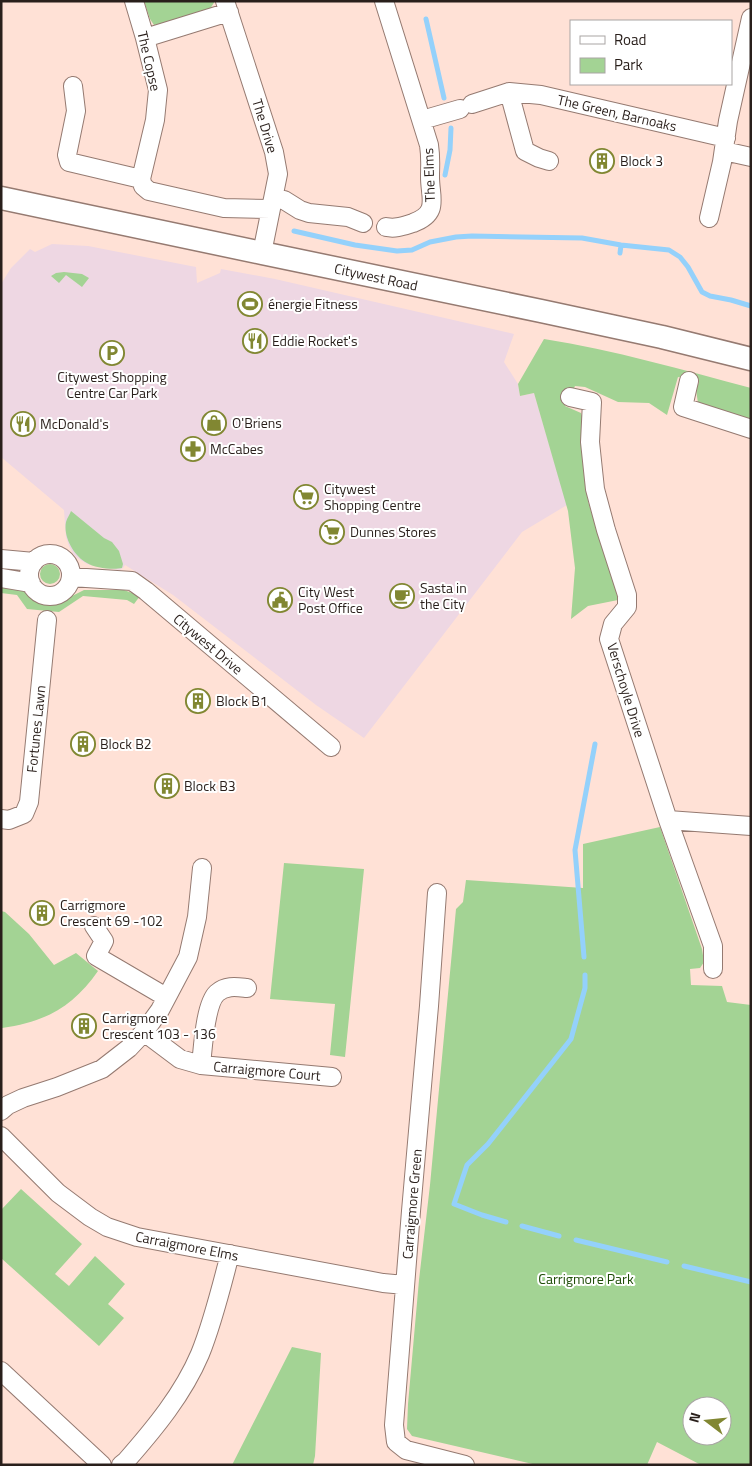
<svg xmlns="http://www.w3.org/2000/svg" width="752" height="1466" font-family="'Titillium Web',sans-serif">
<style>
.commercial{fill:#eed7e3}
.green{fill:#a3d394;fill-rule:evenodd}
.lines{fill:none;stroke-linecap:round;stroke-linejoin:round}
.stream{stroke:#94d1fb;stroke-width:5}
.minor-casing{stroke:#957a71;stroke-width:20}
.tertiary-casing{stroke:#957a71;stroke-width:25}
.minor{stroke:#fff;stroke-width:18}
.tertiary{stroke:#fff;stroke-width:22}
.labels{text-anchor:middle;stroke-width:4;stroke-linejoin:round;paint-order:stroke}
.street-label{font-size:14px;fill:#291f1b;stroke:#fff}
.poi-label{font-size:14px;fill:#291f1b;stroke:#fff;text-anchor:start}
.park-label{font-size:14px;fill:#1e4d07;stroke:#fff}
</style>
<rect width="100%" height="100%" fill="#ffe1d6"/>
<!-- commercial -->
<path class="commercial" d="M52 244 88 246 196 267 197 283 220 273 221 269 275 279 514 334 504 362 518 384 520 396 534 393 567 505 522 532 364 738 316 705 173 595 125 565 123 568 120 570 103 568 87 564 79 559 74 555 69 546 66 537 64 510 1 457V284L11 268 30 249 35 252Z"/>
<!-- green -->
<path class="green" d="M144 1H215L210 9 161 24 154 25 150 19Z
M64 272 82 274 89 278 82 287 66 275 59 283 51 276 56 273Z
M544 339C614 350 683 370 751 388V423L707 409 698 403 696 390 699 382 678 377 667 415 649 403 618 402 585 387 575 386 565 406 581 413 584 422 582 428 588 501 597 531 609 560 618 600 588 606 571 619 575 568 568 511 534 393 520 396 518 384Z
M71 511 104 538 112 542 119 551 123 564 122 568C114 570 94 568 87 563 74 556 63 537 66 522 67 518 70 514 71 511Z
M40 574a10 10 0 1 1 20 0a10 10 0 1 1-20 0Z
M1 587 22 588 37 599 53 603 70 597 84 590H124L140 596 134 604 127 600 83 596 59 612 27 609 17 595 1 593Z
M660 827 702 949 704 962 700 968 690 969 691 985 722 986 727 1002 751 1005V1465H701L657 1442 647 1465H537L412 1436 407 1429 408 1404 419 1280 430 1185 456 909 463 902 466 880 583 888V844ZM692 1406H722V1436H692Z
M284 863 364 869 345 1057 330 1055 335 1004 270 999Z
M1 911 5 912 29 934 54 965 76 953 98 971C73 1007 45 1022 2 1028L1 1036Z
M21 1189 82 1244 55 1274 69 1286 95 1256 125 1284 108 1304 124 1318 99 1346 1 1258V1210Z
M292 1347 321 1353 315 1456 313 1465H232Z"/>
<g class="lines">
<!-- stream -->
<path class="stream" d="M426 19 444 98
M445 175 450 150 451 128
M294 231 355 245 397 251 412 250 430 242 456 237 472 236 582 238 621 245 669 250 680 257 688 267 702 292 710 296 731 300 751 306
M620 253 621 245
M584 957 575 850 595 744
M506 1222 482 1215 454 1204 467 1165 488 1144 571 1039 585 988V975
M522 1226 559 1236
M576 1240 667 1262
M684 1266 751 1282"/>
<defs>
<path id="minor" d="M134 1 145 38 158 90 155 120 141 179 143 186 149 191 224 208 271 209
M225 1 274 152 278 174 262 253
M384 1 429 145C431 158 430 164 430 177 430 198 440 213 413 223 403 226 396 229 386 227
M145 38 229 12
M73 86 76 111 67 155 69 162 141 179
M509 92 525 151 539 158 549 161
M472 104 509 92 541 95 726 138
M422 120 460 109
M724 151 751 157
M274 198 284 200 300 210 309 213 348 217 363 223
M709 218 722 162 728 121 751 18
M689 381 683 407 751 429
M570 397 592 402 590 442 595 489 606 530 627 595V607L613 624 609 639 668 820 713 946V969
M29 575a21 21 0 1 1 42 0a21 21 0 1 1-42 0Z
M1 559 34 562
M71 577 132 581 146 591 331 747
M1 578 31 583
M1 819 9 820 24 814 29 802 47 620
M668 820 751 826
M437 893 429 1006 411 1211 394 1425 396 1442 406 1450 465 1465
M94 926 104 941 96 956 166 997
M144 1032 180 1059 201 1065 332 1077
M201 1065C203 1048 205 1004 217 993 226 985 237 987 247 988
M1 1111 8 1105 23 1098 57 1087 102 1069 129 1048 144 1032 160 1010 188 957 197 917 202 868
M1 1136 58 1193 90 1217 107 1227 137 1237 383 1283 405 1285
M1 1371 102 1465
M121 1465 126 1461C155 1428 183 1394 200 1354 213 1322 221 1288 230 1254"/>
<path id="tertiary" d="M1 198 262 253 541 311 662 337 751 359"/>
</defs>
<!-- minor casing -->
<use href="#minor" class="minor-casing"/>
<!-- tertiary casing -->
<use href="#tertiary" class="tertiary-casing"/>
<!-- minor -->
<use href="#minor" class="minor"/>
<!-- tertiary -->
<use href="#tertiary" class="tertiary"/>
</g>
<!-- icons -->
<defs>
<symbol id="building-ring" viewBox="-11 -11 22 22"><circle r="9.5" fill="#fff" stroke="#818732" stroke-width="1.5"/><path d="M-4-6H4V6H1V3H-1V6H-4ZM-2.5-4.3h1.7v1.8h-1.7ZM.8-4.3h1.7v1.8H.8ZM-2.5-1h1.7V.8h-1.7ZM.8-1h1.7V.8H.8Z" fill="#818732"/></symbol>
<symbol id="stadium-ring" viewBox="-11 -11 22 22"><circle r="9.5" fill="#fff" stroke="#818732" stroke-width="1.5"/><path d="M0-5a6.5 5 0 1 0 0 10a6.5 5 0 1 0 0-10ZM-3.5-1.8h7v3.6h-7Z" fill="#818732"/></symbol>
<symbol id="restaurant-ring" viewBox="-11 -11 22 22"><circle r="9.5" fill="#fff" stroke="#818732" stroke-width="1.5"/><path d="M-5-6h1v4h1v-4h1v4h1v-4h1v5L-1.5 .5V6h-2V.5L-5-1ZM5-6V6H3V1.5H1.5Q1.5-4 5-6Z" fill="#818732"/></symbol>
<symbol id="parking-ring" viewBox="-11 -11 22 22"><circle r="9.5" fill="#fff" stroke="#818732" stroke-width="1.5"/><path d="M-3.5-5.5H1a3.5 3.5 0 0 1 0 7H-1V5.5H-3.5ZM-1-3.4V-.6H.8a1.4 1.4 0 0 0 0-2.8Z" fill="#818732"/></symbol>
<symbol id="shop-ring" viewBox="-11 -11 22 22"><circle r="9.5" fill="#fff" stroke="#818732" stroke-width="1.5"/><path d="M-5-2.5h2.3a2.7 3.5 0 0 1 5.4 0H5L5.5 6h-11ZM-1.5-2.5h3a1.5 2.3 0 0 0-3 0Z" fill="#818732"/></symbol>
<symbol id="pharmacy-ring" viewBox="-11 -11 22 22"><circle r="9.5" fill="#fff" stroke="#818732" stroke-width="1.5"/><path d="M-2-6h4v4h4v4h-4v4h-4v-4h-4v-4h4Z" fill="#818732"/></symbol>
<symbol id="supermarket-ring" viewBox="-11 -11 22 22"><circle r="9.5" fill="#fff" stroke="#818732" stroke-width="1.5"/><path d="M-6-5.5h2.5l.6 2H6L4.5 2H-2.5L-4.4-4H-6ZM-1.5 3.2a1.3 1.3 0 1 0 .1 0ZM3 3.2a1.3 1.3 0 1 0 .1 0Z" fill="#818732"/></symbol>
<symbol id="cafe-ring" viewBox="-11 -11 22 22"><circle r="9.5" fill="#fff" stroke="#818732" stroke-width="1.5"/><path d="M-5.5-4.5H6V0H3Q3 3.5 0 3.5H-2.5Q-5.5 3.5-5.5 0ZM3-3.2v2h1.7v-2ZM-6 4.5H4V6H-6Z" fill="#818732"/></symbol>
<symbol id="civic-ring" viewBox="-11 -11 22 22"><circle r="9.5" fill="#fff" stroke="#818732" stroke-width="1.5"/><path d="M-.6-6.5H3V-4.5H.6V-3L4-1V1h2V6H-6V1h2V-1L-.6-3ZM-1.2 2.5V6h2.4V2.5Z" fill="#818732"/></symbol>
</defs>
<g fill-rule="evenodd">
<use href="#building-ring" x="588" y="147" width="28" height="28"/>
<use href="#stadium-ring" x="236" y="290" width="28" height="28"/>
<use href="#restaurant-ring" x="241" y="327" width="28" height="28"/>
<use href="#parking-ring" x="98" y="339" width="28" height="28"/>
<use href="#shop-ring" x="200" y="409" width="28" height="28"/>
<use href="#restaurant-ring" x="9" y="410" width="28" height="28"/>
<use href="#pharmacy-ring" x="179" y="435" width="28" height="28"/>
<use href="#supermarket-ring" x="292" y="483" width="28" height="28"/>
<use href="#supermarket-ring" x="318" y="518" width="28" height="28"/>
<use href="#cafe-ring" x="388" y="582" width="28" height="28"/>
<use href="#civic-ring" x="266" y="586" width="28" height="28"/>
<use href="#building-ring" x="184" y="687" width="28" height="28"/>
<use href="#building-ring" x="69" y="730" width="28" height="28"/>
<use href="#building-ring" x="153" y="772" width="28" height="28"/>
<use href="#building-ring" x="28" y="899" width="28" height="28"/>
<use href="#building-ring" x="70" y="1012" width="28" height="28"/>
</g>
<g class="labels">
<!-- street labels -->
<g class="street-label">
<text transform="translate(149 61) rotate(77)" y="5">The Copse</text>
<text transform="translate(617 113) rotate(13)" y="5">The Green, Barnoaks</text>
<text transform="translate(265 126) rotate(73)" y="5">The Drive</text>
<text transform="translate(429 175) rotate(-92)" y="5">The Elms</text>
<text transform="translate(376 277) rotate(12)" y="5">Citywest Road</text>
<text transform="translate(208 644) rotate(40)" y="5">Citywest Drive</text>
<text transform="translate(626 690) rotate(73)" y="5">Verschoyle Drive</text>
<text transform="translate(36 729) rotate(-84)" y="5">Fortunes Lawn</text>
<text transform="translate(267 1071) rotate(5)" y="5">Carraigmore Court</text>
<text transform="translate(412 1204) rotate(-85)" y="5">Carraigmore Green</text>
<text transform="translate(187 1246) rotate(11)" y="5">Carraigmore Elms</text>
</g>
<!-- poi labels -->
<g class="poi-label">
<text x="620" y="166">Block 3</text>
<text x="268" y="309">énergie Fitness</text>
<text x="272" y="346">Eddie Rocket's</text>
<text x="112" y="382" text-anchor="middle">Citywest Shopping<tspan x="112" dy="16">Centre Car Park</tspan></text>
<text x="232" y="428">O'Briens</text>
<text x="40" y="429">McDonald's</text>
<text x="210" y="454">McCabes</text>
<text x="324" y="494">Citywest<tspan x="324" dy="16">Shopping Centre</tspan></text>
<text x="350" y="537">Dunnes Stores</text>
<text x="420" y="593">Sasta in<tspan x="420" dy="16">the City</tspan></text>
<text x="298" y="597">City West<tspan x="298" dy="16">Post Office</tspan></text>
<text x="216" y="706">Block B1</text>
<text x="100" y="749">Block B2</text>
<text x="184" y="791">Block B3</text>
<text x="60" y="910">Carrigmore<tspan x="60" dy="16">Crescent 69 -102</tspan></text>
<text x="102" y="1023">Carrigmore<tspan x="102" dy="16">Crescent 103 - 136</tspan></text>
</g>
<!-- park labels -->
<g class="park-label">
<text x="586" y="1284">Carrigmore Park</text>
</g>
</g>
<!-- border -->
<rect width="752" height="1466" fill="none" stroke="#291f1b" stroke-width="5"/>
<!-- legend -->
<rect x="570" y="20" width="162" height="65" fill="#ffffff" stroke="#a9a5a4"/>
<rect x="580" y="36" width="25" height="8" fill="#ffffff" stroke="#a9a5a4"/>
<text x="614" y="45" font-size="15" fill="#291f1b">Road</text>
<rect x="580" y="58" width="25" height="15" fill="#a3d394" stroke="#a9a5a4"/>
<text x="614" y="70" font-size="15" fill="#291f1b">Park</text>
<!-- north arrow -->
<g transform="translate(707 1421) rotate(286)"><circle r="24" fill="#ffffff" stroke="#a9a5a4"/>
<path d="M0-4L9 19L0 12L-9 19Z" fill="#818732"/>
<text y="-8" font-size="14" font-weight="bold" text-anchor="middle" fill="#291f1b">N</text>
</g>
</svg>
